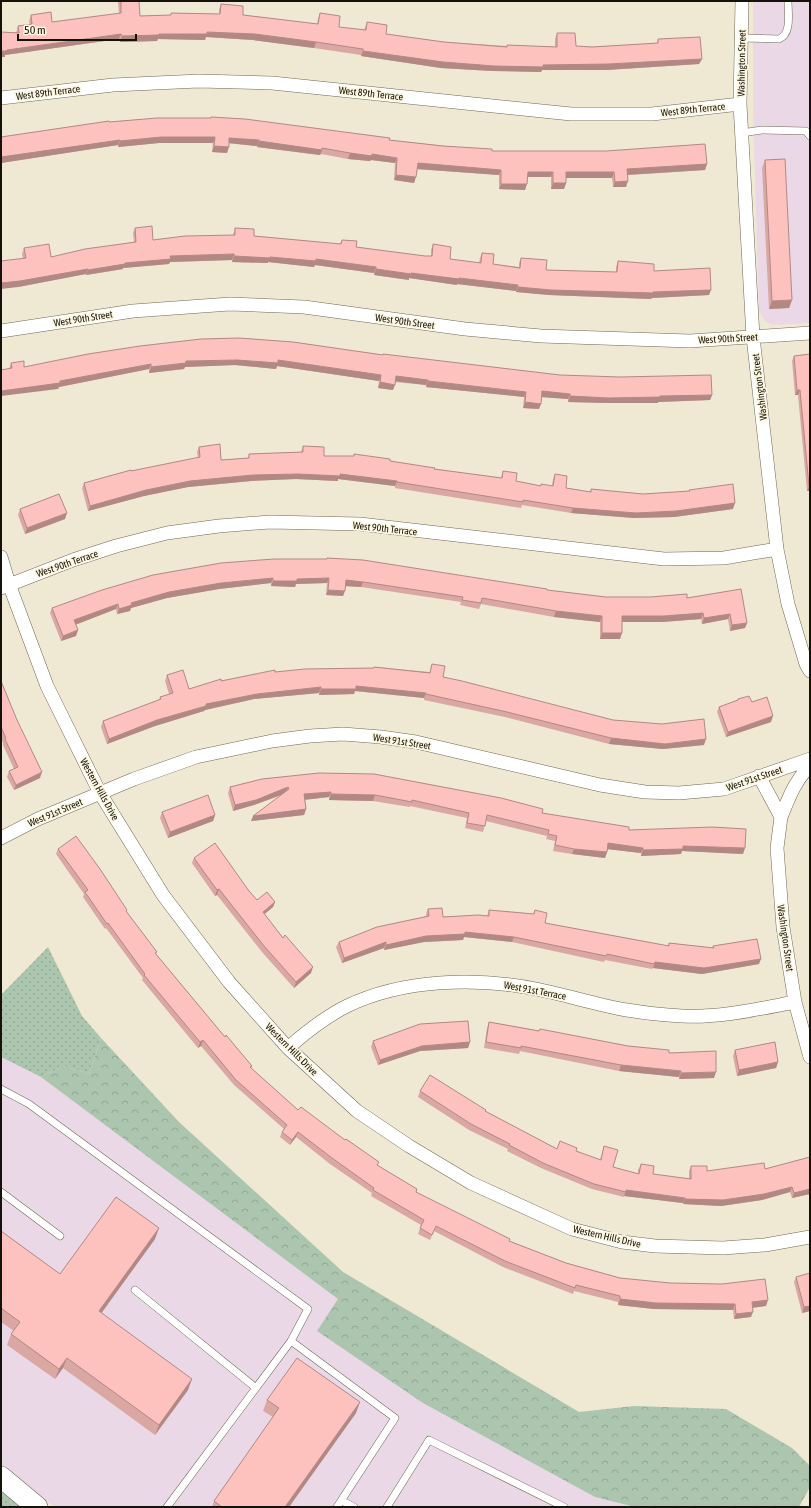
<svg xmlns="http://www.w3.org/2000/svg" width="811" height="1508" font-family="'Asap Condensed',sans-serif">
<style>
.commercial{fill:#ebd8e7}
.green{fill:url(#green-dots)}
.forest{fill:url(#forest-crowns)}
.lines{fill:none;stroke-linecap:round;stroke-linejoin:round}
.service-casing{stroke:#6e6855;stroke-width:8}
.minor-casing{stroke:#6e6855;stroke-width:14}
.primary-casing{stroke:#6e6855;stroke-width:22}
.service{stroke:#fff;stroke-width:7}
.minor{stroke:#fff;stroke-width:13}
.primary{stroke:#fff;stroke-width:21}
.wall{fill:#daa7a3}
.shaded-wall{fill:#b28885}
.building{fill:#fec2be;stroke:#b28885}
.labels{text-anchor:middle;stroke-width:3.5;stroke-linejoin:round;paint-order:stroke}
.street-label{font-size:10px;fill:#14120a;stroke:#fdf6e0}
</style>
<defs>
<pattern id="green-dots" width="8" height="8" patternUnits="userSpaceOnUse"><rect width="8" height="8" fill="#abc5ae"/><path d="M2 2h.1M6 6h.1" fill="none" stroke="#92a894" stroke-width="1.8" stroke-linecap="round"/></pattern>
<pattern id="forest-crowns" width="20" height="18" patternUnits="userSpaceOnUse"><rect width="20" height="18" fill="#abc5ae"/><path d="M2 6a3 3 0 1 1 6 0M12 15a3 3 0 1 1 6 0" fill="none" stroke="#92a894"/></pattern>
</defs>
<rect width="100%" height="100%" fill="#efe8d3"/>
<!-- commercial -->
<path class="commercial" d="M753 1H810V323L773 325 765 321 759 310 753 111Z
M1 1057 41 1077 339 1299 317 1331 595 1497 635 1507H55L1 1465Z"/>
<!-- green -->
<path class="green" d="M48 947 82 1016 101 1038 89 1074 64 1066 41 1077 1 1057V995Z
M1 1491 21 1507H1Z"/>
<!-- forest -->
<path class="forest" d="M101 1038 179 1122 343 1272 579 1412 634 1406 726 1409 792 1448 810 1466V1487L799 1507H635L595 1497 423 1403 317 1331 338 1299 41 1077 64 1066 89 1074Z"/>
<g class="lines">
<defs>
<path id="service" d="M741 38 779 39C792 34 788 13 788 1
M741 133 762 130 806 131 810 136
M1 1089 29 1104 308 1309 291 1341
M1 1192 60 1236
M135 1290 256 1388
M342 1501 354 1507
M167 1507 291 1341 395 1418 337 1507
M387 1507 429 1440 564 1507"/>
<path id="minor" d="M742 1 740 104 753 337 777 549 788 604 806 664 810 671
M1 98 113 85 199 81 272 83 571 114H652L740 104
M1 331 133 311 230 304 304 307 465 329 541 336 690 341 810 333
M1 557 9 584 47 686 100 793 163 895 229 982 288 1048 357 1111 409 1146 471 1183 572 1229 622 1242 655 1246 723 1248 765 1245 810 1237
M1 588 73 560 116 546 167 533 219 526 270 522 360 524 664 559 724 558 777 549
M759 776 781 817 777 848 783 927 795 1002 810 1057
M781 817C790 795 794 783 810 765
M1 838 38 819 134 779 196 757 272 741 310 736 343 734 381 737 416 742 600 785 645 792 679 793 724 789 810 759
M288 1048C306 1032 325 1017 347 1006 403 979 476 977 536 989 567 995 597 1005 627 1010 645 1013 664 1015 682 1016 720 1018 758 1009 795 1002"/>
<path id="primary" d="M1 1477 37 1507"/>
</defs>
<!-- service casing -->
<use href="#service" class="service-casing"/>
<!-- minor casing -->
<use href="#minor" class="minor-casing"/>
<!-- primary casing -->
<use href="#primary" class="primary-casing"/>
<!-- service -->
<use href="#service" class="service"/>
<!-- minor -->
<use href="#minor" class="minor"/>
<!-- primary -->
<use href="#primary" class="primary"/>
</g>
<!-- wall -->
<path class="wall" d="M119 1H139L140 16 171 15V13L219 14V10L221 4 243 15 317 24 318 19 320 13 339 27 364 30 367 22 386 34 444 42 507 46 555 47V39L557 33 576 46 592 47 657 43 658 39 702 59 699 64 606 70H542L541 72 492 71 441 68 361 56V55L314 48 253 40 206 37 205 40 158 39 157 41 120 42 119 39 5 55V57H1V32L16 33 18 26 30 25 29 21 31 15 52 22 119 14 118 2Z
M109 122 389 140 492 151 707 164 705 170 628 175 626 187H613L612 178H566V183L564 189H551V177H528L525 190 499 189V175L417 169 414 183 394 180 395 163 371 160 370 161 348 159 321 154 320 155 257 147V146L229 143 227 153 212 152 213 143H159L118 147V145L1 163V137Z
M765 160 792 300 789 308 769 309 762 168Z
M135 228 153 240 233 235 235 228 254 236 340 244 342 240 356 247 425 256H431V250L433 244 450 259 479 263 480 258 482 253 493 264 519 267V263L521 258 546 270 616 272V267L618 261 654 271 709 295 652 298 651 299 549 295 516 292V291L457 284V285L409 278V280L374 275V273L315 265 314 267 268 262V263L232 262V260L170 262 169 264 123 268V269L86 275V274L18 287 23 259 22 254 24 248 51 257 134 242 133 233Z
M810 354V493V491H807L798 395H795L792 361 794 356Z
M383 355 712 395 710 400 658 402V403H607L568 402V399L542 397 539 409 523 408 524 397 426 387V385L395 382 393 390 378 388 379 381 277 366 276 369 235 365 185 367 184 369 149 373V369L59 387 58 389 9 369 11 363 24 367Z
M303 446 324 456H354V454L434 469 501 478 503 471 516 481 540 486H552L553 479 555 474 566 488 590 492 591 489 643 494 689 491V490L733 509 674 517 634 518 571 513 522 505 521 508 395 488V486L338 479V481L296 479 251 481 188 487 144 496 88 511 82 488 84 483 131 471 198 458 197 452 199 447 221 460 248 458 249 454 301 452Z
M20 509 65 519 25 534 18 515Z
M327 558 547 590 606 597 687 598 741 589 747 623 745 628 730 631 728 619 702 624 701 619 662 622H622L620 639H600V622L554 617 481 604 479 609 460 605 461 602 361 587 345 586 343 596 326 595 327 583 296 584 295 587 271 586V583L219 589 167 598 131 608 130 611 117 614 116 609 75 625 78 630 76 636 61 641 50 613 52 608 327 559Z
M432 664 443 677 704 745 663 749 609 744 505 717 424 700V698L355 691 354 694 319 695V693L254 699 205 710 204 711 155 726 107 744 101 727 103 721 159 700 160 697 169 694 165 681 167 675 189 689 221 681 275 672 373 668 374 667 430 672Z
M1 681 40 778 14 790 7 777 9 771 14 769 3 745V743L1 737Z
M738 699 752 702 771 722 726 737 717 712 719 707 737 701Z
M262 779 542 813 629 830 743 854 682 851 681 854 641 856V853L608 849 605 858 572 854 553 851 555 841 546 839 547 836 486 821 483 832 465 828 467 818 410 806V807L373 801 329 800V797L305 800 306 809 304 815 251 821 282 795 254 805 233 811 228 793 230 787Z
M162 812 215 815 213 821 168 838 160 818Z
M58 849 126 911 156 954 225 1037 252 1066 251 1068 298 1110 379 1162 377 1165 416 1192 509 1241 566 1263 620 1278 766 1306 752 1308 751 1317 734 1319 733 1310 654 1309 618 1305V1302L574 1291 573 1294 503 1267 434 1231 430 1240 418 1234 421 1225 371 1196 372 1193 330 1164 296 1137 290 1145 280 1137 282 1132 284 1129 234 1085 201 1046 198 1048 142 980 143 978 106 928 105 929 83 897 84 894 56 854Z
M194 858 249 891 257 900 275 902 273 907 264 914 311 973 294 988 262 952 217 895 215 896 192 863Z
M428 909 443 917 487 916 489 910 533 914 535 910 545 923 668 946 669 943 712 948 713 946 759 964 702 974 653 968 652 969 605 960 604 962 512 942 464 937 463 940 424 942 384 950V948L342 963 336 947 339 942 426 916V914Z
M489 1022 669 1053 714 1078 679 1079V1077L619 1071 520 1051 519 1054 484 1048 487 1028Z
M373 1041 470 1042 468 1048 420 1051 378 1065 371 1047Z
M735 1050 778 1062 776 1068 737 1076 733 1056Z
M420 1091 485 1111 557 1149 576 1151 600 1160 604 1146 613 1167 638 1174V1170L641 1164 653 1174 689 1179V1171L691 1166 707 1171 765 1169 810 1157V1194L792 1198 790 1192 762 1200 721 1206 683 1204V1203L624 1196V1197L592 1189 541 1168 507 1151 508 1149 469 1130 418 1097Z
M1 1231 60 1274 155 1239 101 1313 188 1390 155 1435 63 1368 55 1379 7 1345 11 1334 14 1331 1 1322Z
M810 1273V1311L802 1313 794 1282 796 1277Z
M267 1400 356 1413 289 1507H212L214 1501 273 1417 263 1411Z"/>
<!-- shaded-wall -->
<path class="shaded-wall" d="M207 32 255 34 316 42 314 48 253 40 206 37 205 40 158 39 157 41 120 42 122 36Z
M121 34 119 39 5 55V57H1V51L7 50Z
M363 51 543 65 702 59 699 64 606 70H542L541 72 492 71 441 68 361 56Z
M161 137H215L213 143H159L118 147 120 141Z
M229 138 259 140 257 146 227 143Z
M120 140 118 145 1 163V157Z
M259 141 322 150 320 155 257 147Z
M214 146 229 147 227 153 212 152Z
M350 153 372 154 397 158 395 163 371 160 370 161 348 159Z
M418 163 501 170 499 175 416 169Z
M707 164 705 170 625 175 627 169Z
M528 172H553L551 177H526Z
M566 172H614L612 178H564Z
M396 175 416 177 414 183 394 180Z
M628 181 626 187H613L615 182Z
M553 183H566L564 189H551Z
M501 184H527L525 190 499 189Z
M234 254 232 260 170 262 169 264 123 268V269L86 275 88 270 125 263 170 256Z
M234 256 270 257 316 259 376 267 374 273 315 265 314 267 268 262V263L232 262Z
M88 269 86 274 18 287 1 289V283Z
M376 269 459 278 518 285 516 291 457 284V285L409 278V280L374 275Z
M518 287 711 290 709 295 652 298 651 299 549 295 516 292Z
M792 300 789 308 769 309 772 301Z
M237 360H278L381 375 379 381 277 366 276 369 235 365 185 367 184 369 149 373 151 367 186 361Z
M151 364 149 369 59 387 58 389 1 396V391L60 381Z
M396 376 428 380 426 385 394 381Z
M428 381 526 392 524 397 426 387Z
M380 382 395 385 393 390 378 388Z
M797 390H800L798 395H795Z
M542 391 570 394 568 399 540 397Z
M712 395 710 400 658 402V403H607L568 402 570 396H660Z
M525 402 541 404 539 409 523 408Z
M298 474H340L397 481 395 486 338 479V481L296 479 251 481 188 487 144 496 88 511 90 506 146 490 190 481 253 475Z
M810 485V491H807L809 486Z
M735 503 733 509 674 517 634 518 571 513 573 508Z
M67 513 65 519 25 534 27 528Z
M273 578 271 583 219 589 167 598 131 608 130 611 117 614 119 609 131 603 169 592 221 583Z
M329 578 327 583 296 584 295 587 271 586 273 581 297 579Z
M346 580 363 582 361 587 344 586Z
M328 590 345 591 343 596 326 595Z
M118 604 116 609 72 626 74 620Z
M556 611 602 616 600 622 554 617Z
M703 613 701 619 662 622H620L622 616Z
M730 614 728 619 702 624 704 618Z
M747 623 745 628 730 631 732 625Z
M78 630 76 636 61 641 63 636Z
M602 633H622L620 639H600Z
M356 686 426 693 424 698 355 691 354 694 319 695 321 689Z
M321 687 319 693 254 699 205 710 204 711 155 726 107 744 109 739 157 720 206 704 257 694Z
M773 716 771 722 726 737 728 732Z
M611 738 706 739 704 745 663 749 609 744Z
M42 772 40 778 14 790 16 785Z
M288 787 286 793 254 805 233 811 235 805Z
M331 792 329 797 302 800 304 794Z
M331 794 375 795 373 801 329 800Z
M306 809 304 815 251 821 253 816Z
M215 815 213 821 168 838 170 832Z
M608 843 643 848 641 853 606 849Z
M683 846 745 848 743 854 682 851 681 854 641 856 643 850Z
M574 849 607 852 605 858 572 854Z
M219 889 217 895 215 896 217 890Z
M275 902 273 907 261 917 263 912Z
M465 932 514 937 512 942 464 937 463 940 424 942 384 950 386 945 426 936Z
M386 942 384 948 342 963 344 958Z
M761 959 759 964 702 974 653 968 655 962Z
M313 967 311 973 294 988 296 982Z
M203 1040 201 1046 198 1048 200 1042Z
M470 1042 468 1048 420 1051 378 1065 380 1060 422 1046Z
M778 1062 776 1068 737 1076 739 1070Z
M621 1065 681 1071 679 1077 619 1071Z
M716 1072 714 1078 679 1079 681 1073Z
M298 1132 296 1137 290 1145 292 1140Z
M792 1187 790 1192 762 1200 721 1206 683 1204 685 1199Z
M810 1189V1194L792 1198 794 1193Z
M626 1190 685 1198 683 1203 624 1196Z
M159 1228 155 1239 95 1322 99 1311Z
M620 1299 735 1304 733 1310 654 1309 618 1305Z
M768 1300 766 1306 750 1308 752 1302Z
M810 1306V1311L802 1313 804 1307Z
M753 1312 751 1317 734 1319 736 1314Z
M67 1358 63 1368 55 1379 59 1369Z
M192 1379 188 1390 155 1435 159 1425Z
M360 1402 356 1413 289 1507H285Z"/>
<!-- building -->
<path class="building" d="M121 1H139L140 16 171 15V13L220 14 221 4 243 6V15L318 24 320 13 340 16 339 27 366 30 367 22 387 25 386 34 444 42 507 47V45L557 47V33H575L576 46 592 47 658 43V39L700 37 702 59 608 64 543 65V67L494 66 443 62 363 51V49L316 42 255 34 207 32V34H159V35L122 36 121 34 7 50V51H1V32L19 33 18 26 32 24 31 15 51 12 52 22 121 13Z
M211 117 245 119 306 127 390 138 389 140 443 146 492 149V151H606L705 144 707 164 627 169 628 181 615 182 614 172H566V183H553V172H528L527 184H501V170L418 163 416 177 396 175 397 158 372 154V156L350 153 322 148V150L259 141V140L229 138V147L214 146 215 137H161L120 141V140L1 157V137L109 121V122L157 118H211Z
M785 159 792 300 772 301 765 160Z
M152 226 153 240 185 236 235 235V228L254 229V236L341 244 342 240 357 241 356 247 425 256H432L433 244 451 247 450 259 481 263 482 253 494 254 493 264 520 268 521 258 547 260 546 270 617 272 618 261 654 264V271L710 268 711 290 653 292V293L551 290 518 287V285L459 278V279L411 273V274L376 269V267L316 259V261L270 257V258L234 256V254L170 256 171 259 125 263V264L88 270V269L20 281 1 283V261L26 258 24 248 49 244 51 257 85 249 136 242 135 228Z
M239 338 293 342 383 355V354L560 375 620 377 711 375 712 395 660 396V397L609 398 570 396V394L542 391 541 404 525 402 526 392 428 381V380L396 376 395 385 380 382 381 375 278 360V363L237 360 186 361V363L151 367V364L60 381V383L1 391V370L12 368 11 363 24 361V367L88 354 140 346 201 339Z
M810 354V485L809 486 800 390H797L794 356Z
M220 444 221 460 249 458V454L303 452V446L324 447V456H354V454L390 459V461L435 468 434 469 502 478 503 471 517 473 516 481 541 486V484L553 486 555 474 567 476 566 488 591 492V489L643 494 690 491 689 490 733 484 735 503 676 511 636 513 573 508 523 500V502L397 482V481L340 474V476L298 474 253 475 190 481 146 490 90 506 84 483 131 470V471L200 457 199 447Z
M59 494 67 513 27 528 20 509Z
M327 558 363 560 547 589V590L606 597H650L687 594V598L741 589 747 623 732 625 730 614 704 618 703 613 664 616H622V633H602V616L556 611 482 598 481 603 462 600 463 597 363 582 346 580 345 591 328 590 329 578 297 579V581H273V578L221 583 169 592 131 603 132 605 119 609 118 604 74 620 78 630 63 636 52 608 102 590 153 575 221 563 274 559H327Z
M432 664 445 666 443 677 462 681 613 720 662 724 704 719 706 739 665 744 611 738 507 712 426 694V693L356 686V689H321V687L257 694 206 704V706L157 720 109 739 103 721 161 699 160 697 173 693 167 675 183 670 189 689 221 679V681L275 670V672L305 669 374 668V667L430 673Z
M1 681 17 720 42 772 16 785 9 771 18 767 5 739 6 738 1 727Z
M749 696 752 702 767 697 773 716 728 732 719 707 738 700V699Z
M319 773 374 774 501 798 543 809 542 813 629 827V830L712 827 746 829 745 848 683 846V849L643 850V848L608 843 607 852 574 849 555 845 557 836 548 834 549 830 487 815 485 826 467 823 469 813 412 800V802L375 795 331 794V792L304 794 306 809 253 816 289 789 288 787 256 800 235 805 230 787 262 779Z
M208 795 215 815 170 832 162 812Z
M76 836 100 869 127 910 126 911 157 952 155 953 225 1037 226 1035 252 1066 250 1067 298 1110 301 1107 345 1140 346 1139 379 1162 377 1165 417 1189 416 1192 510 1239 509 1241 566 1263 620 1278 670 1283 722 1284 765 1279 768 1300 752 1302 753 1312 736 1314 735 1304 656 1303 620 1299V1296L576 1285 575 1288 505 1261 436 1226 432 1235 420 1228 424 1220 373 1190 374 1188 332 1158 298 1132 292 1140 282 1132 287 1125 236 1080 203 1040 200 1042 144 975 145 974 108 923 107 924 85 892 88 890 58 849Z
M215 843 249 891 257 900 267 892 275 902 263 912 283 938 285 935 313 967 296 982 264 946 219 889 217 890 194 858Z
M442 908 443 917 478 915 489 916V910L534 914 535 910 547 913 545 923 669 946V943L714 948 713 946 757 939 761 959 704 968 655 962 654 964 607 954 606 956 514 937 465 932V934L426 936 386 945V942L344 958 339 942 377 927 429 916 428 909Z
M468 1021 470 1042 422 1046 380 1060 373 1041 420 1024Z
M489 1022 539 1031 540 1029 628 1046 669 1050V1053L716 1051V1072L681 1073V1071L621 1065 521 1046V1048L486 1042Z
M775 1042 778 1062 739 1070 735 1050Z
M430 1075 486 1110 485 1111 557 1149 560 1141 577 1148 576 1151 601 1160 604 1146 618 1150 613 1167 639 1174 641 1164 654 1166 653 1174 691 1179V1166H707V1171L764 1163 765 1169 810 1157V1189L794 1193 792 1187 764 1194 723 1200 685 1199V1198L626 1190V1192L594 1184 543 1163 509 1145 510 1144 471 1124 420 1091Z
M116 1197 159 1228 99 1311 192 1379 159 1425 67 1358 59 1369 11 1334 20 1322 1 1308V1231L60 1274Z
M810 1273V1306L804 1307 796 1277Z
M297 1358 360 1402 285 1507H222L214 1501 279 1408 267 1400Z"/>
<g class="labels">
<!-- street labels -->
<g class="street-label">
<text transform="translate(741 63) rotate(-89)" y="4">Washington Street</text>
<text transform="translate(48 92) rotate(-7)" y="4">West 89th Terrace</text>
<text transform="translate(371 93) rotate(6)" y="4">West 89th Terrace</text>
<text transform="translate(693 109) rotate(-6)" y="4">West 89th Terrace</text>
<text transform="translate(83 318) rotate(-9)" y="4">West 90th Street</text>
<text transform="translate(405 321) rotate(8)" y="4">West 90th Street</text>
<text transform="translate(728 338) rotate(-3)" y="4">West 90th Street</text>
<text transform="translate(759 387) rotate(-97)" y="4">Washington Street</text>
<text transform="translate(385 528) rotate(6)" y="4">West 90th Terrace</text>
<text transform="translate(67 563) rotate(-19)" y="4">West 90th Terrace</text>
<text transform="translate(402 741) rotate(9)" y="4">West 91st Street</text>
<text transform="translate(754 778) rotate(-19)" y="4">West 91st Street</text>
<text transform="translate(100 789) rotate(61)" y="4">Western Hills Drive</text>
<text transform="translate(55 812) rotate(-23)" y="4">West 91st Street</text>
<text transform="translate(786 938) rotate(82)" y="4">Washington Street</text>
<text transform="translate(535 990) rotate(11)" y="4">West 91st Terrace</text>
<text transform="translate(292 1049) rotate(45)" y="4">Western Hills Drive</text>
<text transform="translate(607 1236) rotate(13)" y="4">Western Hills Drive</text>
</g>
</g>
<!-- border -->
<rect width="811" height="1508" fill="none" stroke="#14120a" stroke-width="4"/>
<!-- scale -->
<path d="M18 34v6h118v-6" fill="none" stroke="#14120a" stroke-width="2"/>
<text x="24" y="34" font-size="12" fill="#14120a" stroke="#fdf6e0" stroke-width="3" paint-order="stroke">50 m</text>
</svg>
